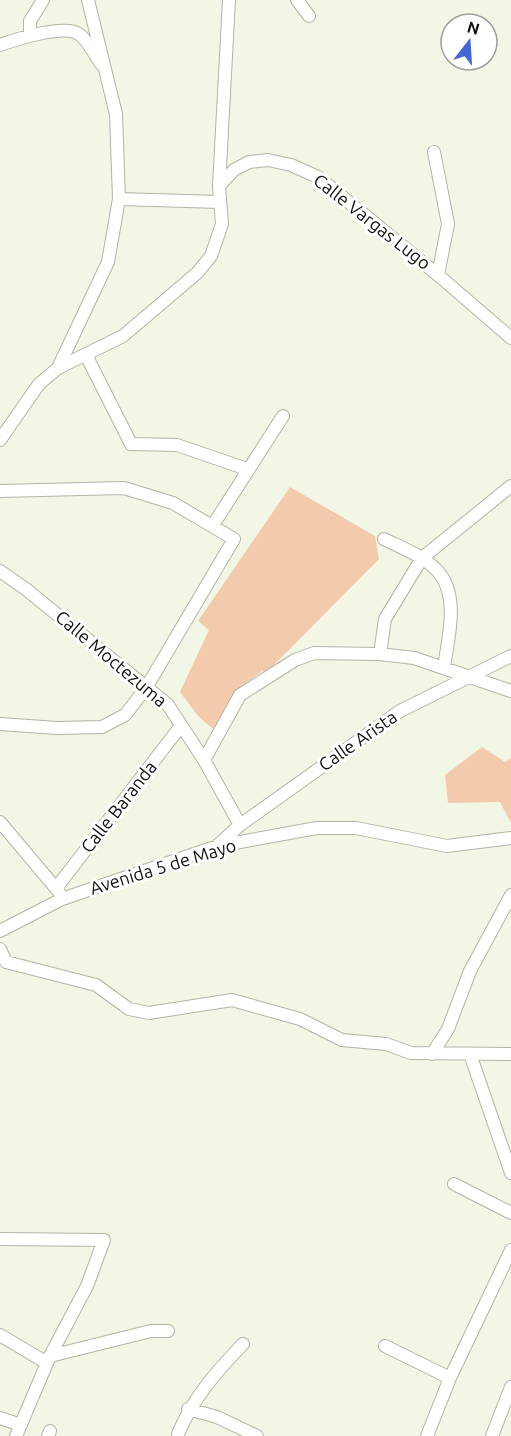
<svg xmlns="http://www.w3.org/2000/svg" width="511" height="1436" font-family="Ubuntu,sans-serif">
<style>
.green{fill:#f3caac}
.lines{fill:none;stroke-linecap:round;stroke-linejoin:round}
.minor-casing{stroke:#b1b5a4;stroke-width:14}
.minor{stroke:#fff;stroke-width:12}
.labels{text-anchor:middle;stroke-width:6;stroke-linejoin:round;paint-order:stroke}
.street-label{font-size:18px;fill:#0e100a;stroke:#fff}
</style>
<rect width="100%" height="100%" fill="#f2f6e4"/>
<!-- green -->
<path class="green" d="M290 487 375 536 379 559 266 673 262 671 234 692 213 729 198 716 180 692 209 630 198 621Z
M482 747 505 762 511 758V823L500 802 448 803 445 775Z"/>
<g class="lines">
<defs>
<path id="minor" d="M297 0 309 16
M30 34V21L43 0
M0 45C17 39 64 24 79 34 88 40 95 56 102 65
M434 152 448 224 438 275
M219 186 234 170 249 162 268 160 291 165 318 177 438 275 511 338
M119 199 220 202
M86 355 131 444 177 445 247 469
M58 368 108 262 119 199 116 114 88 0
M0 440 39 384 58 368 123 336 197 273 211 256 222 224 219 186 229 0
M0 491 124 488 173 503 234 539 146 688 125 715 102 727 57 728 0 724
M213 525 283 416
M384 539C402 548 427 557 440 574 459 598 448 639 444 667
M0 571 27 590 168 705 204 760 240 825
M380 654 385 619 422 558 511 486
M204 760 240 695 295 660 314 653 380 654 414 658 511 691
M0 822 59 892
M218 845 240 825 400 711 511 656
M57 887 180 727
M0 931 62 899 218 846 317 828H356L447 846 511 838
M0 949 6 962 96 985 129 1009 149 1013 232 1000 300 1019 342 1040 386 1044 411 1053 511 1054
M432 1054 448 1029 470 971 511 895
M470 1054 511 1173
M454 1184 511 1213
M0 1239 104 1240 87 1286 50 1356 16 1436
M0 1335 47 1363
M385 1346 450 1378
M50 1356 151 1331H168
M188 1409 217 1417 257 1436
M0 1418 21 1425
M178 1434C193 1398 216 1372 243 1344
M48 1436 50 1431
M427 1436 450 1378 511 1250
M492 1436 511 1387"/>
</defs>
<!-- minor casing -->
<use href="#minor" class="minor-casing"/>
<!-- minor -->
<use href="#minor" class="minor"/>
</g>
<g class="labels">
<!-- street labels -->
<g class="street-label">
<text transform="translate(372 222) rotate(38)" y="6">Calle Vargas Lugo</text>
<text transform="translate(111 659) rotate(40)" y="6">Calle Moctezuma</text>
<text transform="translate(358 741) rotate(-35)" y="6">Calle Arista</text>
<text transform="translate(119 807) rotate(-52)" y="6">Calle Baranda</text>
<text transform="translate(163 867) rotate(-17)" y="6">Avenida 5 de Mayo</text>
</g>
</g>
<!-- north arrow -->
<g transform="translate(469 42) rotate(17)"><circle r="28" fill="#ffffff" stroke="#9f9f9d" stroke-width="1.5"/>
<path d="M0-4.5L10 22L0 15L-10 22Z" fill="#4168da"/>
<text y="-9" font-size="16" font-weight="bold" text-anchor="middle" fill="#0e100a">N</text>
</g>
</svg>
